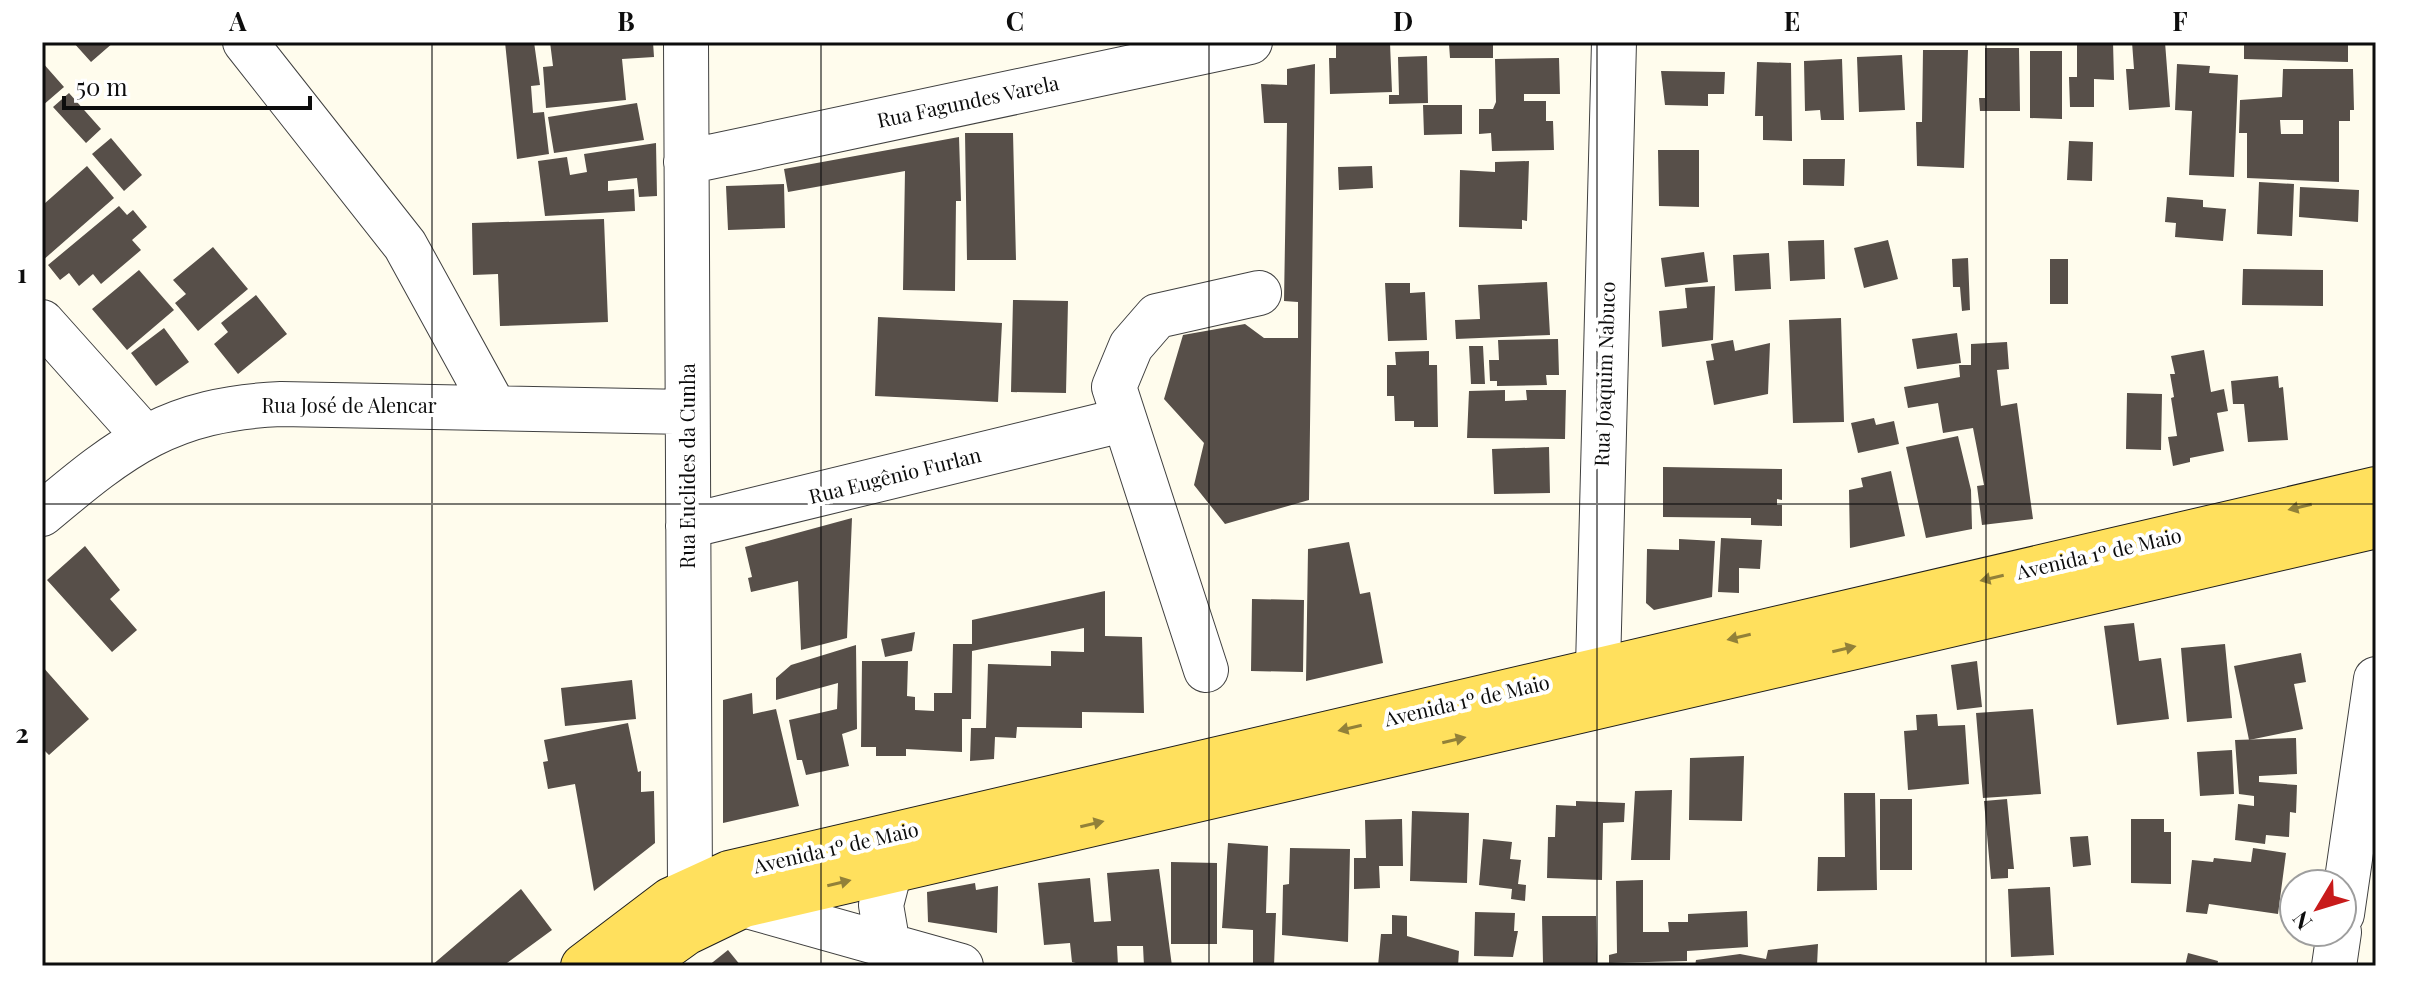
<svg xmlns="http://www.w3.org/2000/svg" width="2418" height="1008" font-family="'Playfair Display',serif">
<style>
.building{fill:#574f49;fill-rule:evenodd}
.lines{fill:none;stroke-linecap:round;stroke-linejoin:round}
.minor-casing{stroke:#404040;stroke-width:46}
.major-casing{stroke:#1e1e1e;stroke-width:46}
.minor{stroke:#fff;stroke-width:44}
.major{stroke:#ffe05d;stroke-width:44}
.oneway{fill:#928139}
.grid{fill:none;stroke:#0d0d0d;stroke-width:2;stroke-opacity:0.55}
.labels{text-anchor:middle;stroke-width:8;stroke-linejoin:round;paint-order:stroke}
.street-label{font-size:20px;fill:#0d0d0d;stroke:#fff}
.neatline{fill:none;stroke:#0d0d0d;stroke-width:3}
.grid-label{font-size:26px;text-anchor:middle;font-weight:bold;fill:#0d0d0d}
</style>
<rect width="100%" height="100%" fill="#fffced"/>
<!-- building -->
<path class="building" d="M73 42H114L91 62Z
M505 42H534L540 85 531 86 533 113 544 112 549 154 517 159Z
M550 42H653L654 57 622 59 626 100 546 108 543 67 553 66Z
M2077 42H2113L2114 80 2094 79V107H2070L2069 77H2077Z
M2132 42H2165L2170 107 2129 110 2126 69H2134Z
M2244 42H2348V62L2244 59Z
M1336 43H1390L1392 92 1330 94 1329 58H1336Z
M1493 43V58H1450L1449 44Z
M1985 48H2019L2020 111H1980L1979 98H1985Z
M1923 50H1968L1964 168 1917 166 1916 122H1922Z
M2030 51H2062V119L2030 118Z
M1902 55 1905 110 1859 112 1857 57Z
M1427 56 1428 103 1389 104V95H1399L1398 57Z
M1559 58 1560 94H1524V101H1546V121H1553L1554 150 1492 151 1491 133 1479 134V109H1493L1496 102 1495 59Z
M1842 59 1844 120H1821L1820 110 1805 111 1804 61Z
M42 62 64 87 42 106Z
M1757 62 1791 63 1792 141 1763 140V116H1755Z
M1315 64 1309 500 1225 524 1194 485 1204 443 1164 399 1183 335 1245 324 1264 338H1298V302L1284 301 1287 123H1264L1261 84 1287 85V69Z
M2177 64 2210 66 2209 73 2238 75 2234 177 2189 175 2192 111 2175 110Z
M2283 69H2353L2354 110H2350V121H2339V182L2247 178V133H2239L2240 100 2282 97ZM2280 120H2303V134H2281Z
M1661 71 1725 72 1724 94H1708V106L1665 105Z
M69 93 101 129 86 143 53 107Z
M637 103 644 140 554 153 548 117Z
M1423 105H1462V134L1424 135Z
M965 133H1013L1016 260H967Z
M959 137 961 201H956L955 291 903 290 905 171 788 192 784 169Z
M111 138 142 175 124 191 92 154Z
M2069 141 2093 142 2092 181 2067 180Z
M656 143 657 196 639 197 637 178 608 181V191L634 189 635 211 545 216 538 161 567 157 570 175 587 172 584 154Z
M1658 150H1699V207L1659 206Z
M1803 159H1845L1844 186 1803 185Z
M1529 161 1527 221 1522 220V229L1459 227 1460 170 1495 172V162Z
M87 166 114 198 42 261V201L44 204Z
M1372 166 1373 188 1339 190 1338 167Z
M2259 182 2294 184 2292 236 2257 234Z
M784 184 785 228 728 230 726 186Z
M2300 187 2359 190 2358 222 2299 217Z
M2167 197 2203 200V207L2226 209 2223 241 2175 237 2176 223 2165 222Z
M119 206 127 215 133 210 147 227 132 240 141 250 101 284 93 274 79 286 69 273 60 280 48 265Z
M604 219 608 322 500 326 498 274 473 275 472 223Z
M1824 240 1825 279 1790 281 1788 241Z
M1888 240 1898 279 1864 288 1854 248Z
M213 247 248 289 198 331 175 303 186 294 173 280Z
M1704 252 1708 282 1665 287 1661 258Z
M1769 253 1771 289 1735 291 1733 255Z
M1968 258 1970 310 1962 311 1960 287H1953L1952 259Z
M2050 259H2068V304H2050Z
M2243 269 2323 270V306L2242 305Z
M139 270 174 310 127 350 92 309Z
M1547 282 1550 335 1456 339 1455 320 1480 319 1478 285Z
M1385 283H1410V293L1425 292 1427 340 1388 341Z
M1715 286 1713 340 1662 347 1659 311 1687 308 1685 288Z
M256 295 287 334 238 374 214 344 228 332 221 323Z
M1013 300 1068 301 1066 393 1011 392Z
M878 317 1002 323 998 402 875 396Z
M1841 318 1844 422 1793 423 1789 320Z
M164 328 189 362 156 386 131 353Z
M1957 333 1961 363 1917 369 1912 339Z
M1558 339 1559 375H1546L1547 385 1497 386V381H1490L1489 360H1499L1498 340Z
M1733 340 1735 351 1770 343 1768 394 1714 405 1706 361 1714 360 1711 344Z
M2007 342 2009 369 1997 370 2001 406 2017 403 2033 519 1982 525 1977 486 1984 485 1973 428 1943 433 1938 403 1908 408 1904 387 1960 377 1959 365H1971V344Z
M1469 346H1483L1485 384H1471Z
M2204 350 2211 392 2224 389 2228 411 2217 413 2224 451 2190 458V462L2173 466 2168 437 2177 436 2171 398 2174 397 2170 374H2175L2171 356Z
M1429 351V365H1437L1438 427H1414V421H1395L1394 396H1387V365H1396L1395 352Z
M2278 376 2279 388 2283 387 2288 440 2248 442 2244 404H2233L2231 381Z
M1505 390V401L1527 400 1526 390H1566L1565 439 1467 438 1469 391Z
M2127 393 2162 394 2161 450 2126 449Z
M1874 418 1876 425 1894 421 1899 444 1858 453 1851 423Z
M1958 436 1971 490 1972 529 1926 538 1906 447Z
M1549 447 1550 493 1494 494 1492 449Z
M1663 467 1782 469V500L1777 499V505H1782V526L1751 525V518L1663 517Z
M1891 471 1905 536 1850 548 1849 490 1863 487 1861 478Z
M852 518 847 638 801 650 798 581 751 592 748 578 752 577 745 547Z
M1721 538 1762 540 1760 569 1739 568V593L1718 592Z
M1679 539 1715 541 1712 597 1654 610 1646 603 1647 549 1679 550Z
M1349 542 1360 594 1370 592 1383 663 1306 681 1308 549Z
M85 546 120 590 110 599 137 630 112 652 47 580Z
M1105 591V636L1142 637 1144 713 1082 712V728L1017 727 1016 738 995 737 994 759 970 761 971 728H986L988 664 1051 666V651L1084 652V628L972 651 971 719H962V752L906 749V756H876V747H861L862 661H908L907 696 915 697V710L934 711V693H952L953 644H972V620Z
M1252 599 1304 600 1303 672 1251 671Z
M2134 623 2139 661 2161 658 2169 719 2117 725 2104 626Z
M915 632 912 651 885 657 881 639Z
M2225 644 2232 718 2187 722 2181 648Z
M856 645 857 729 842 734 849 766 806 775 802 760H797L789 720 837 709 838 683 776 700V678L791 665Z
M2301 653 2306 682 2294 684 2303 729 2249 740 2234 666Z
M1977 661 1982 707 1957 710 1951 665Z
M42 666 89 719 49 755 42 748Z
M632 680 636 719 565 726 561 688Z
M752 693 753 714 776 709 799 806 723 823V700Z
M2033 709 2041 794 1983 798 1976 713Z
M1937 714 1938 726 1965 725 1969 784 1908 790 1904 731 1917 730 1916 715Z
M628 723 638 772 641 771V792L654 791 655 843 594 891 575 784 548 789 543 762 548 761 544 740Z
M2296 738 2297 774 2259 776V782L2297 785 2296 813 2290 812 2289 837 2266 835 2265 844 2235 840 2238 804 2254 806V796L2239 794 2235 740Z
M2232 750 2234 794 2200 796 2197 752Z
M1744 756 1742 821 1689 820 1690 758Z
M1672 790 1670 860H1631L1635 791Z
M1844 793H1875L1877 890 1817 891 1818 857H1845Z
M1880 799H1912V870H1880Z
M2007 799 2014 869H2008V878L1991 879 1984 801Z
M1576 801 1625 803 1624 822 1603 823 1602 880 1547 878 1548 837H1555L1556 805 1576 806Z
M1412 811 1469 813 1467 883 1410 881Z
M1402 819 1403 866H1379L1380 888 1354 889V858H1366L1365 820Z
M2131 819H2164V832H2171V884L2131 883Z
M2088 836 2091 865 2073 867 2070 837Z
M1483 839 1512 842 1510 859 1521 860 1518 884 1526 885 1525 901 1511 899 1512 889 1479 885Z
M1228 843 1268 846 1266 913H1276L1274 966H1253V930L1222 928Z
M1290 848 1350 849 1348 942 1282 935 1283 885 1289 884Z
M2253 848 2286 853 2278 914 2209 904 2207 914 2186 912 2192 860 2213 862 2214 858 2251 862Z
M1171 862 1217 863V944H1171Z
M1159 869 1172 966H1144L1143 946H1117L1118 966H1087L1072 962 1070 943 1044 945 1038 883 1090 878 1094 922 1111 921 1107 873Z
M1643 880V932H1669L1668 922H1688V914L1747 911 1748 947 1687 951V961L1609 963V955L1617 953 1616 881Z
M975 883 976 890 998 886 997 933 928 922 927 892Z
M2050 887 2054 955 2011 957 2008 889Z
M521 889 552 930 503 966H431Z
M1475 912 1515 913 1514 931H1518L1513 957 1474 956Z
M1392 915 1407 916V936L1459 951 1458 966H1378L1381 934H1392Z
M1542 916H1596L1597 963H1543Z
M1818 944 1817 966H1695L1696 960 1740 954 1766 959 1768 950Z
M728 950 741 966H708Z
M2188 953 2218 961 2217 966H2185Z"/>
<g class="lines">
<defs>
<path id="minor" d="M245 42 405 245 494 407
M686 42 690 890
M686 162 1250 42
M42 322 144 436
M42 514C124 445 170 409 281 404L687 412
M688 526 1123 420
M1206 670 1114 387 1131 346 1157 316 1259 293
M1597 706 1614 42
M744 905 961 966
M2342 914 2376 679
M888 946 881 905 890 870
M2334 966 2339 932"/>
<path id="major" d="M583 966 670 900 729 873 2376 489
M640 966 686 933 744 905 2376 526"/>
</defs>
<!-- minor casing -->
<use href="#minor" class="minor-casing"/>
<!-- major casing -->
<use href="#major" class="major-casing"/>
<!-- minor -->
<use href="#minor" class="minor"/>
<!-- major -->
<use href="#major" class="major"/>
</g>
<!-- one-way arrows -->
<defs><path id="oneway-solid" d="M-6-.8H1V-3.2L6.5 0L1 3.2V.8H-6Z" transform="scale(2)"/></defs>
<g class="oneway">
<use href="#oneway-solid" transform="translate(2300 507) rotate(167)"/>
<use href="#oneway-solid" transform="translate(1992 578) rotate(167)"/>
<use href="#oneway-solid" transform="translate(1739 637) rotate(167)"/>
<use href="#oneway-solid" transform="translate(1844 649) rotate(-13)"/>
<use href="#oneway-solid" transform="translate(1350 728) rotate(167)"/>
<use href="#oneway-solid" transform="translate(1454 740) rotate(-13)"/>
<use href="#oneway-solid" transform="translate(1092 824) rotate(-13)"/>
<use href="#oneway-solid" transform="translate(839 883) rotate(-13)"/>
</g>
<!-- grid -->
<path class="grid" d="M432 42V966M821 42V966M1209 42V966M1597 42V966M1986 42V966M42 504H2376"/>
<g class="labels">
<!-- street labels -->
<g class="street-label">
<text transform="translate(968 102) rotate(-12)" y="7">Rua Fagundes Varela</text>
<text transform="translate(1605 374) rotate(-88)" y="7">Rua Joaquim Nabuco</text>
<text x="349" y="413">Rua José de Alencar</text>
<text transform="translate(688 466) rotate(-90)" y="7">Rua Euclides da Cunha</text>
<text transform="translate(895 476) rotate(-14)" y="7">Rua Eugênio Furlan</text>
<text transform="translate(2099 554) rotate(-13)" y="7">Avenida 1º de Maio</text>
<text transform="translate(1467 701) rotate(-13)" y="7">Avenida 1º de Maio</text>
<text transform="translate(836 848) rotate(-13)" y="7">Avenida 1º de Maio</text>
</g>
</g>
<!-- border -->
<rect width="2418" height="1008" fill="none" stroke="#ffffff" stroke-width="88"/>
<!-- north arrow -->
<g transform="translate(2318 908) rotate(232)"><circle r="38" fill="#ffffff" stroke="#9e9e9e" stroke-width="2"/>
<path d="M0-6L14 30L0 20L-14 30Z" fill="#c81b1b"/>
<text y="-12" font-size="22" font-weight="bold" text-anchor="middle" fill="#0d0d0d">N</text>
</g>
<!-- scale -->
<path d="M64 96v12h246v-12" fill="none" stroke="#0d0d0d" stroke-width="4"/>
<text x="76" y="96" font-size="24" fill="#0d0d0d" stroke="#ffffff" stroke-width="6" paint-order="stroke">50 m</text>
<rect x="44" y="44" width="2330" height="920" class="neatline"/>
<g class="grid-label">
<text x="238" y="31">A</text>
<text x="626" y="31">B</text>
<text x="1015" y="31">C</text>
<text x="1403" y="31">D</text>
<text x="1792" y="31">E</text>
<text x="2180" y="31">F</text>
<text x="22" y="283">1</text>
<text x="22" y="743">2</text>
</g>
</svg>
